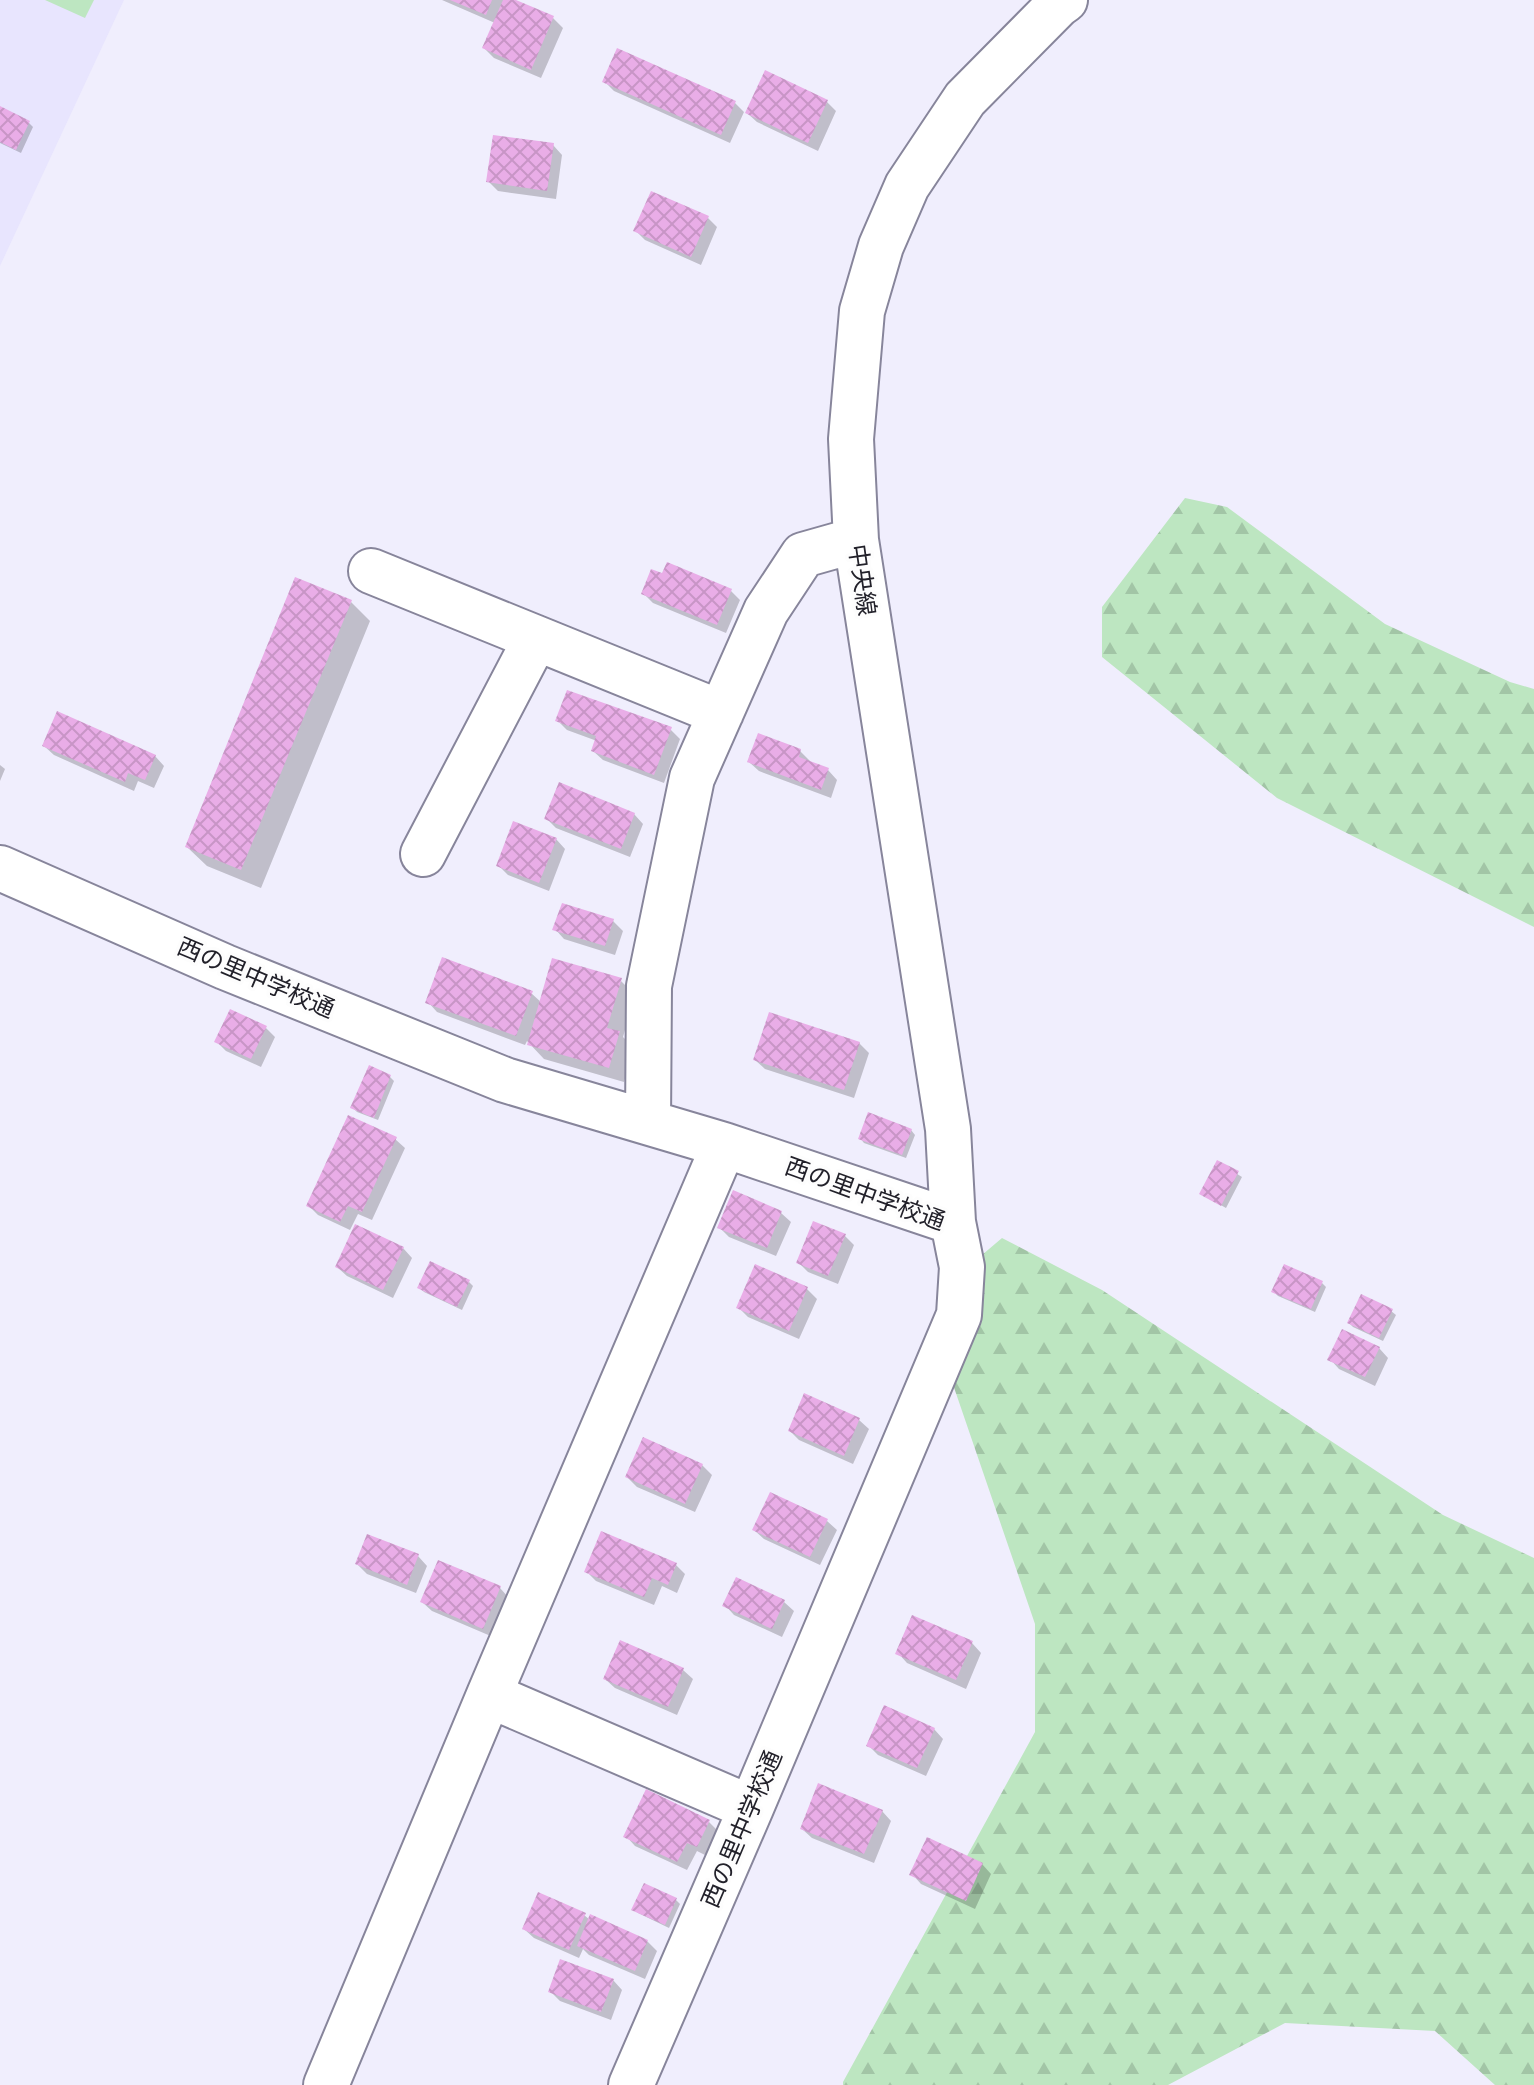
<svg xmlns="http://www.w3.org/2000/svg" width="1534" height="2085" font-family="'Roboto Condensed','Noto Sans JP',sans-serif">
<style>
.built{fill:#e8e5fe}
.grass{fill:#bde6c1}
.forest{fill:url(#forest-firs)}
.shadow{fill:#0003}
.building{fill:url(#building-cross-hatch)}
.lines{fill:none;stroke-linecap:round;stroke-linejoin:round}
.minor-casing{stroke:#87859b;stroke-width:48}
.minor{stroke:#fff;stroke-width:44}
.labels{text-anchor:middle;stroke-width:7;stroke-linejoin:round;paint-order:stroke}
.street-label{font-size:24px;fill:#22212a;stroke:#fdfdfd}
</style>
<defs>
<pattern id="forest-firs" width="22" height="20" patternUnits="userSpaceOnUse" patternTransform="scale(2)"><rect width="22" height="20" fill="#bde6c1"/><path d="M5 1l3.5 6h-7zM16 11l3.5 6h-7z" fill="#a2c5a6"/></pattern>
<pattern id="building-cross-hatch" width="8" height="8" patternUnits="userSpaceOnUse" patternTransform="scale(2)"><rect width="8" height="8" fill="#e9ade7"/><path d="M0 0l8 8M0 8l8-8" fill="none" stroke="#c895c6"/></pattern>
</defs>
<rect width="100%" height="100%" fill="#f0eefd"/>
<!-- built -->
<path class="built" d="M0 0H124L0 266Z"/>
<!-- grass -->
<path class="grass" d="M45 0H94L85 18Z"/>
<!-- forest -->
<path class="forest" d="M1185 498 1227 507 1385 624 1510 682 1534 689V927L1277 798 1102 657V607Z
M1002 1238 1102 1290 1443 1515 1534 1558V2085H1495L1435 2031 1285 2023 1168 2085H843V2082L1035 1732V1624L935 1332 949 1283Z"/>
<!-- shadow -->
<path class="shadow" d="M442 0H511L553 18 563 28 541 78 494 58 484 48 495 23Z
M604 81 735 103 744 112 730 143 614 91Z
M827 102 836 111 818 151 757 122 747 113Z
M0 109 29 123 33 127 21 153 0 143Z
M553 145 562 155 556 199 498 191 489 182Z
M708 218 717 227 701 265 645 240 636 231Z
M731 591 740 600 726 633 653 603 643 593Z
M351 602 370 621 261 888 207 866 187 847Z
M557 720 670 729 680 739 664 783 603 760 593 751 597 741 567 730Z
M44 746 155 756 164 766 154 788 138 781 134 791 54 755Z
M800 751 810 761 809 763 828 770 837 780 831 798 759 771 749 762Z
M0 765 5 769 0 781Z
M634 814 643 824 630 857 556 828 546 818Z
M556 839 565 849 549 891 508 875 498 865Z
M613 921 623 931 615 955 564 939 555 929Z
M620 980 635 995 623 1037 634 1048 624 1082 544 1059 527 1041 525 1045 437 1012 428 1002 531 993 542 1003Z
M265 1027 275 1037 261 1067 226 1051 216 1041Z
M859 1043 869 1053 854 1098 765 1069 755 1060Z
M390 1077 394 1081 378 1120 357 1112 353 1108Z
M911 1130 915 1135 906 1158 864 1143 860 1138Z
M395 1139 405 1148 372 1220 358 1214 350 1230 318 1215 308 1205Z
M1218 1162 1242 1177 1226 1208 1201 1194Z
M781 1213 791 1222 776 1256 729 1237 719 1227Z
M845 1236 854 1245 838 1284 808 1272 798 1262Z
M403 1248 412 1258 393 1298 347 1276 337 1267Z
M431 1264 469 1282 473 1286 462 1310 424 1292 420 1288Z
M756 1266 807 1289 817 1299 799 1339 748 1317 738 1307Z
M1322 1283 1326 1287 1315 1312 1278 1296 1274 1292Z
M1391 1311 1396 1315 1383 1341 1353 1327 1349 1323Z
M1379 1348 1388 1358 1375 1386 1339 1369 1330 1359Z
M805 1395 859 1420 869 1429 853 1464 799 1440 790 1431Z
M702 1465 712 1475 695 1512 637 1487 627 1477Z
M827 1521 837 1530 820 1565 764 1539 754 1530Z
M418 1556 427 1566 416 1593 367 1574 357 1564Z
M676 1565 685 1574 677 1593 662 1586 654 1605 596 1581 587 1572Z
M500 1588 509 1598 493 1637 432 1611 422 1602Z
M784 1602 794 1611 782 1637 734 1615 725 1605Z
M972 1643 981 1653 966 1689 907 1663 898 1653Z
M683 1670 693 1679 677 1715 615 1688 605 1679Z
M934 1729 943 1739 926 1776 878 1755 868 1745Z
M882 1811 891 1821 874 1863 812 1838 802 1829Z
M709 1822 718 1831 707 1856 697 1851 687 1870 635 1846 626 1836Z
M982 1864 991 1874 975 1909 921 1884 912 1874Z
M676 1900 680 1904 669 1928 638 1913 634 1909Z
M584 1915 590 1920 647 1941 657 1951 645 1979 589 1955 583 1949 579 1958 534 1938 524 1929Z
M613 1980 622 1990 611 2020 560 2001 550 1991Z"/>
<!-- building -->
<path class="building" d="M450 0H492L486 15Z
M503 0H516L554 16 531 70 482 48Z
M617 48 736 101 721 135 602 82Z
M765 70 828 100 808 143 745 113Z
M0 106 30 121 16 150 0 142Z
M493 135 554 143 547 191 486 182Z
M651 191 709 216 691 257 633 231Z
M667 562 732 589 717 625 641 594 651 569 662 573Z
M295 577 352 600 241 870 185 847Z
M567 690 672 727 654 775 591 751 596 736 555 721Z
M57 711 156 755 145 780 128 773 125 782 42 746Z
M758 733 801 749 799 757 829 768 821 790 747 762Z
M559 782 635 813 621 849 544 819Z
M513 821 557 838 539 883 496 866Z
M562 903 614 919 605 946 552 930Z
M442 957 533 991 516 1036 425 1003Z
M552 958 622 978 607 1028 620 1031 609 1068 527 1045Z
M230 1009 267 1026 251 1059 214 1042Z
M769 1012 860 1042 844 1090 753 1060Z
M369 1065 391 1075 374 1118 350 1108Z
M868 1112 912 1129 902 1155 858 1139Z
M348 1115 397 1137 362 1212 348 1206 340 1222 306 1206Z
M1217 1160 1239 1171 1221 1206 1199 1194Z
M733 1190 782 1211 767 1248 717 1228Z
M813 1221 846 1234 828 1276 796 1263Z
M355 1224 404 1247 383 1290 335 1267Z
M430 1261 470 1280 457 1307 417 1288Z
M755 1264 808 1287 789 1331 736 1308Z
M1284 1264 1323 1281 1311 1309 1271 1292Z
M1361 1294 1393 1309 1379 1338 1347 1323Z
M1342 1329 1380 1347 1365 1377 1327 1360Z
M804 1393 860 1418 844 1456 788 1431Z
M643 1437 703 1464 685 1504 625 1477Z
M770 1492 828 1519 810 1557 752 1530Z
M601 1531 677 1563 668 1585 652 1578 644 1597 584 1572Z
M367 1534 419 1554 407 1585 355 1564Z
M438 1560 501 1586 483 1629 420 1602Z
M736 1577 785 1600 772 1629 722 1606Z
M912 1615 973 1641 956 1680 895 1654Z
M620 1640 684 1668 668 1707 603 1679Z
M884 1705 935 1728 917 1768 866 1746Z
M818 1783 883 1810 864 1854 800 1829Z
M646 1789 710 1820 697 1847 687 1843 677 1862 623 1837Z
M927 1837 983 1863 966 1901 909 1875Z
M644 1883 677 1898 665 1925 631 1910Z
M538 1892 586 1913 569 1950 522 1929Z
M590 1914 648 1940 635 1971 577 1946Z
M560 1959 614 1979 601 2012 548 1992Z"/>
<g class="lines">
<defs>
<path id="minor" d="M371 571 721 713
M423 854 536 638
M0 868 225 967 505 1080 724 1145 953 1222 962 1267 959 1315 751 1808 631 2085
M648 1122 649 986 692 778 766 611 803 555 856 540
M953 1222 948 1129 856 540 851 439 862 311 881 246 907 186 965 99 1058 5 1065 0
M489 1695 751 1808
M326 2085 489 1695 724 1145"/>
</defs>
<!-- minor casing -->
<use href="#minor" class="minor-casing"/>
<!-- minor -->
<use href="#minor" class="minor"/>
</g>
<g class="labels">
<!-- street labels -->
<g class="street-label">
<text transform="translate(862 580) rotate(82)" y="8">中央線</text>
<text transform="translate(256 978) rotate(23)" y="8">西の里中学校通</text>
<text transform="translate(865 1194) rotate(20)" y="8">西の里中学校通</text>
<text transform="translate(742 1829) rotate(-67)" y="8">西の里中学校通</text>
</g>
</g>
</svg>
